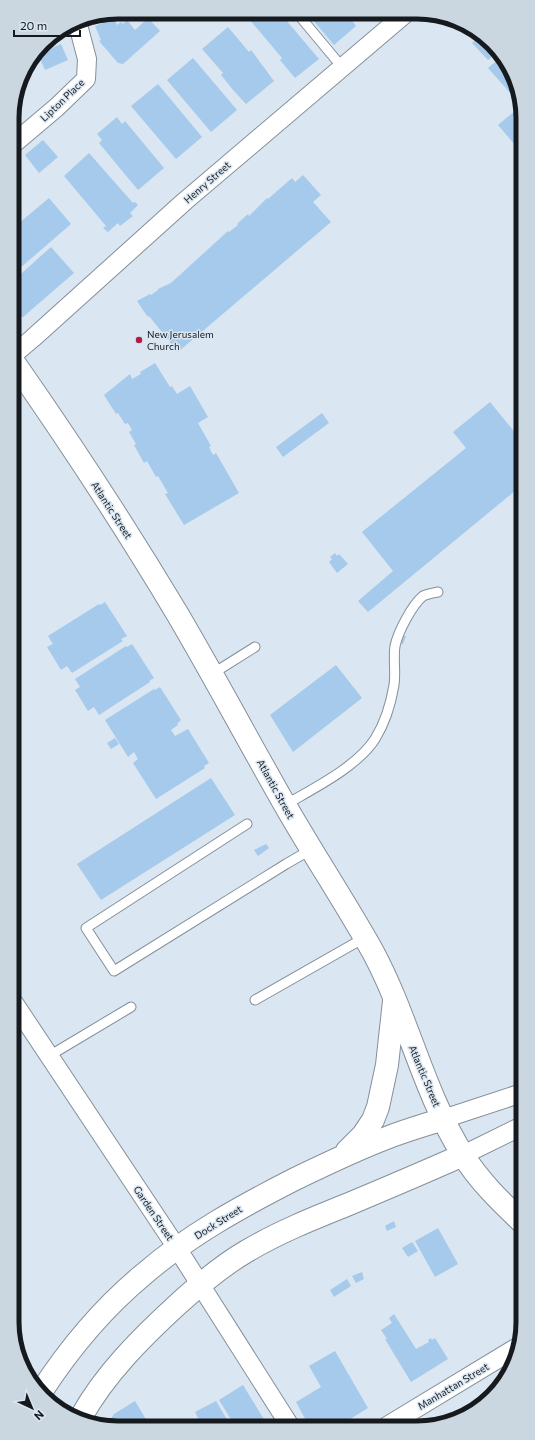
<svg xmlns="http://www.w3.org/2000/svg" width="535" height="1440" font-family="Commissioner,sans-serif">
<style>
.building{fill:#a6caeb}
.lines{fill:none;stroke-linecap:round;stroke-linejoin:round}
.service-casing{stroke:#848f99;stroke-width:11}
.minor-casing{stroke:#848f99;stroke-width:20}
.tertiary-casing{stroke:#848f99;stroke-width:24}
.service{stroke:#fff;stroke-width:9}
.minor{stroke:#fff;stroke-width:18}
.tertiary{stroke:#fff;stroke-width:22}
.poi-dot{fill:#b01d41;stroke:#dae6f1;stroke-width:1.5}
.labels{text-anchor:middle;stroke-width:3;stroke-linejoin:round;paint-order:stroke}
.street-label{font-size:10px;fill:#161a1e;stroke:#dae6f1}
.poi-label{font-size:10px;fill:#161a1e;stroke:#dae6f1;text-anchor:start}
.rim{fill:none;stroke:#161a1e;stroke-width:5}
</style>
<rect width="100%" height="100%" fill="#dae6f1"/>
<!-- building -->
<path class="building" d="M244 13H280L319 59 295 78 280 60 282 58Z
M307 13H346L356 26 334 45Z
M114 18 117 25 121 22 123 24 127 20 135 30 148 18 160 31 123 64 118 63 99 41 101 40 95 26Z
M228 27 249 52 251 50 274 81 246 104 234 91 221 75 223 73 202 49Z
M478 38 488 50 487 51 492 57 488 60 472 43Z
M61 44 68 60 45 70 38 54Z
M193 58 237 110 211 132 167 80Z
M500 58 521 97V105L488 68Z
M158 84 202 137 176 159 131 106Z
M521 106V152L498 125Z
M117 117 122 124 125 121 164 168 138 190 99 143 102 140 97 134Z
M43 140 58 157 39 173 25 155Z
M89 153 133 203 135 202 138 205 130 213 133 216 120 226 118 223 108 232 103 228 106 226 64 176Z
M303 175 321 195 313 202 331 222 178 352 149 316 148 317 145 313 137 301 150 294 151 295 158 290V289L171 283 228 231 229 232 238 225 237 224 248 214 249 216 267 198 268 199 292 178 295 182Z
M12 198 22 214 12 220Z
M49 198 71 224 12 275V229Z
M51 247 74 273 23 317H17L13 309V281Z
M155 363 170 387 172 386 177 394 190 386 208 417 198 423 211 446 209 447 213 455 216 453 239 493 184 525 165 494 168 493 158 476 156 477 147 461 144 463 134 445 136 444 129 432 132 430 128 423 125 424 118 413 116 414 104 395 130 374 132 379 141 374 140 372Z
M490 402 521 440V486L368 612 358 601 393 571 362 532 466 448 453 432Z
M322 413 329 423 283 457 276 447Z
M335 553 337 556 339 554 348 564 337 573 329 562 332 559 330 557Z
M105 602 127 636 121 639 123 641 72 673 67 666 61 670 47 647 53 644 48 636 99 604 100 605Z
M401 635 406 636 403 644 399 643Z
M132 644 154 678 149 681 150 682 99 715 94 707 88 711 75 690 80 687 75 679 126 646 127 647Z
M336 665 362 698 293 752 270 715Z
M160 687 181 720 177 724 178 725 171 730 175 736 188 729 209 763 204 766 205 768 156 799 133 763 138 759 134 752 128 757 105 720 154 689 155 690Z
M115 738 119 744 111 749 107 743Z
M211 778 235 815 101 900 77 864Z
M266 844 269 848 258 856 254 850Z
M394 1221 396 1227 387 1231 385 1226Z
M438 1228 458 1264 435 1277 415 1241Z
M412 1242 418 1251 408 1257 402 1248Z
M362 1272 364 1279 356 1283 352 1276Z
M347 1279 351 1286 334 1297 330 1290Z
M394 1314 416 1349 429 1342 428 1340 431 1338 432 1340 435 1338 448 1359 411 1382 385 1339H387L381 1330 392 1323 389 1318Z
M335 1351 368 1408 342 1424 343 1426H309L296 1402 321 1387 309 1366Z
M243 1385 265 1421 268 1426H235L219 1400Z
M135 1401 150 1426H106L114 1414Z
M216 1401 231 1426H202L195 1412Z"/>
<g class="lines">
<defs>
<path id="service" d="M297 13 342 67
M212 674 255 647
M285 805C314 788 357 767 375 739 385 723 391 703 394 685 396 672 393 659 395 646 398 632 412 605 423 596 427 594 433 593 438 592
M247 824 86 928 114 971 286 864 312 849
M255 1000 364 938
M49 1056 131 1007"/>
<path id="minor" d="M12 145 57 107 86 79 87 59 77 21
M13 355 33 338 185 201 405 14
M14 1003 177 1248 290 1426
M443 1119 522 1093
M463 1155 522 1126
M387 1426 519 1346"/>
<path id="tertiary" d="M13 361C71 444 126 528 178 615 215 678 249 742 285 805 313 854 345 902 373 952 408 1017 423 1092 463 1155 479 1181 501 1202 523 1223
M347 1151 363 1135 373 1120 378 1107 387 1065 394 1001
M41 1392C69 1349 104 1307 144 1274 189 1235 242 1206 295 1179 326 1164 357 1149 389 1137 407 1130 425 1125 443 1119
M81 1417C105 1374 141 1338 177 1305 199 1285 221 1266 247 1251 279 1232 314 1218 349 1204 387 1188 425 1172 463 1155"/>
</defs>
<!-- service casing -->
<use href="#service" class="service-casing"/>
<!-- minor casing -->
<use href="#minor" class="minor-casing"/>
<!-- tertiary casing -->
<use href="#tertiary" class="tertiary-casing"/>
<!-- service -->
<use href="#service" class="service"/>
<!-- minor -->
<use href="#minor" class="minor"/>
<!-- tertiary -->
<use href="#tertiary" class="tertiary"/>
</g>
<!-- markers -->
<circle class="poi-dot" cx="139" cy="340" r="4"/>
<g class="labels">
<!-- street labels -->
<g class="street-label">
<text transform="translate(62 100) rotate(-44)" y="4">Lipton Place</text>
<text transform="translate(207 182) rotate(-41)" y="4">Henry Street</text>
<text transform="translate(112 510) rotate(57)" y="4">Atlantic Street</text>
<text transform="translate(276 789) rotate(61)" y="4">Atlantic Street</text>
<text transform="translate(425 1076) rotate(67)" y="4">Atlantic Street</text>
<text transform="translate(154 1213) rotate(56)" y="4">Garden Street</text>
<text transform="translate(218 1222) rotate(-32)" y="4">Dock Street</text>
<text transform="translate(453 1386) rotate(-31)" y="4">Manhattan Street</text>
</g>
<!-- poi labels -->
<g class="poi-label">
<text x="147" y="338">New Jerusalem<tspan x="147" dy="12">Church</tspan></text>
</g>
</g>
<!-- crop -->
<path d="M0 0H535V1440H0ZM118 19H417A99 99 0 0 1 516 118V1322A99 99 0 0 1 417 1421H118A99 99 0 0 1 19 1322V118A99 99 0 0 1 118 19Z" fill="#cad6e0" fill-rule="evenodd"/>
<path class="rim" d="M118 19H417A99 99 0 0 1 516 118V1322A99 99 0 0 1 417 1421H118A99 99 0 0 1 19 1322V118A99 99 0 0 1 118 19Z"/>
<!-- north arrow -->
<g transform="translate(32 1408) rotate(136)" stroke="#dae6f1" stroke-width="3" paint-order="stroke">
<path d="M0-3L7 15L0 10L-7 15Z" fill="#161a1e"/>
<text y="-6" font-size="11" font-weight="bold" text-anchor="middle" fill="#161a1e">N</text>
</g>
<!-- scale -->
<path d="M14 30v6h66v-6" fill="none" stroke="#161a1e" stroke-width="2"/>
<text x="20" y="30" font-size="12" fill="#161a1e" stroke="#dae6f1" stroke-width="3" paint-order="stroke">20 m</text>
</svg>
